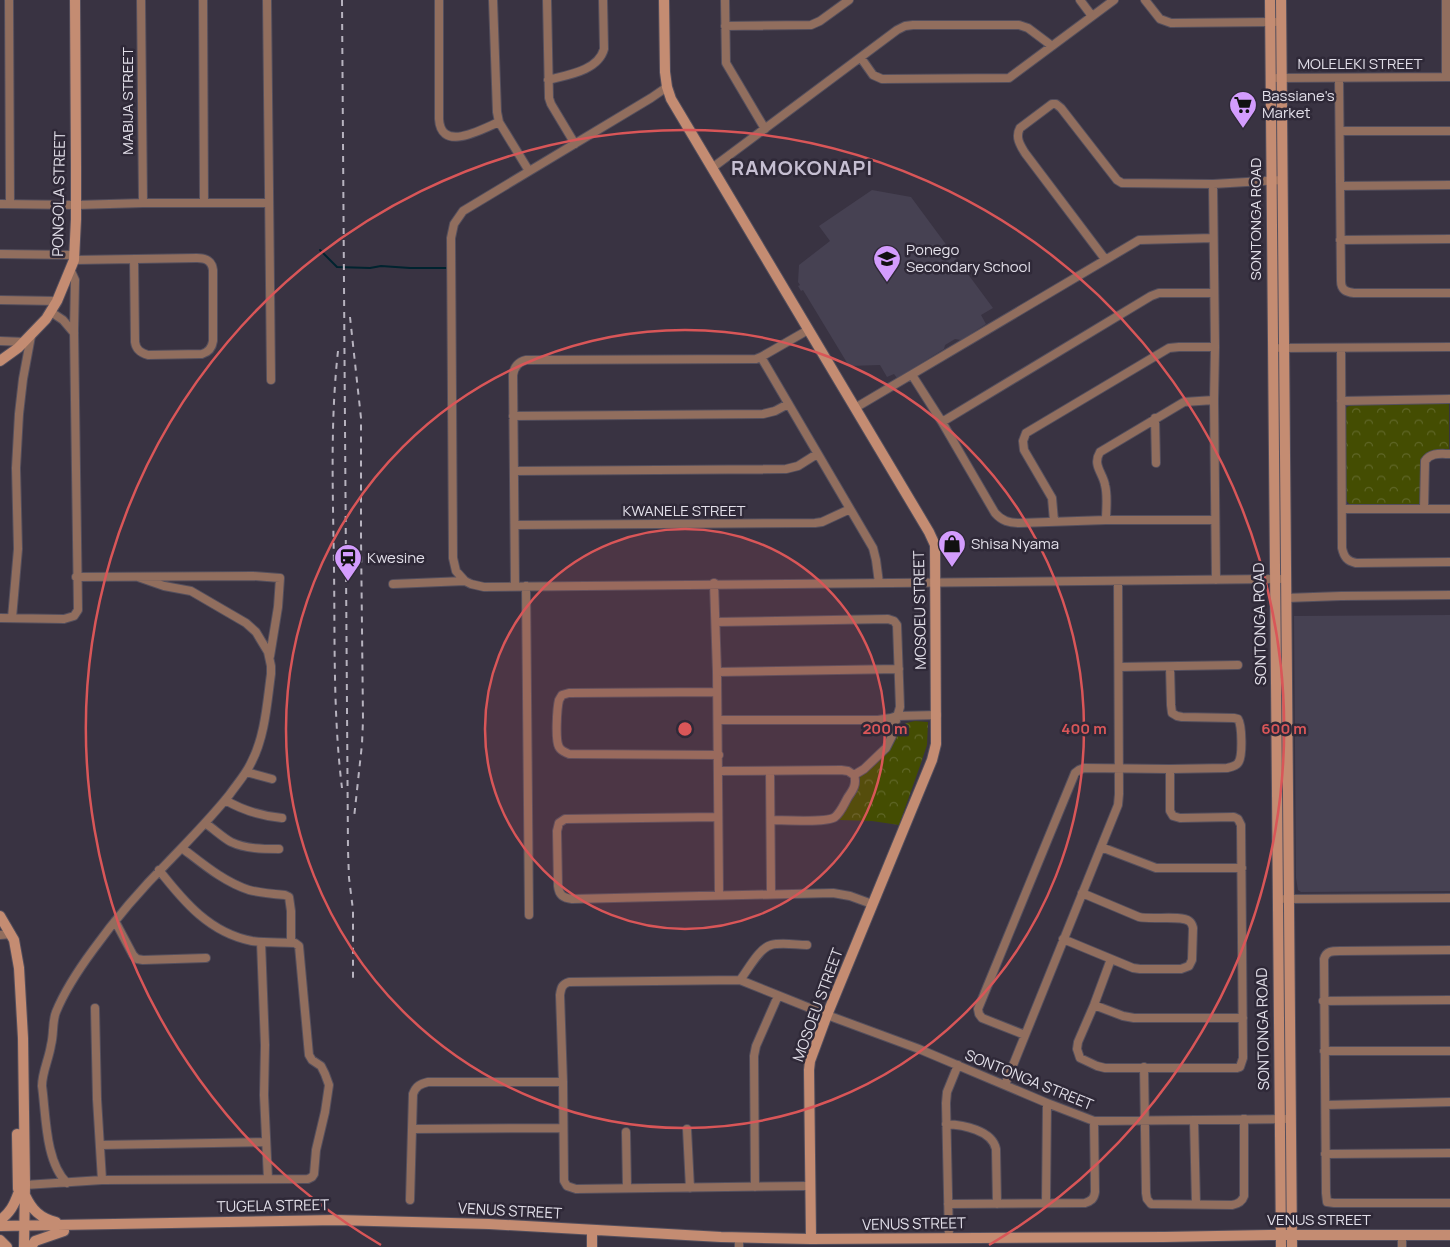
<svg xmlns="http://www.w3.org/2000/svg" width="1450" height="1247" font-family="Manrope,sans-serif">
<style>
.education{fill:#464152}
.park{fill:url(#park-crowns)}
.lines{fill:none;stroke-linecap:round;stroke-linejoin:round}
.stream{stroke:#00232f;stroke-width:2}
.street-casing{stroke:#544f5d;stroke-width:10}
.secondary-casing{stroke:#544f5d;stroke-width:12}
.street{stroke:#916e5e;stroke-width:8}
.secondary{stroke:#c48c72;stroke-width:10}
.rail{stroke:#b7b3bf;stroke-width:2;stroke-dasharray:6 6;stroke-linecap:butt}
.ring{fill:none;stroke:#d95658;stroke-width:2.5}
.labels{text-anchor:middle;stroke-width:5;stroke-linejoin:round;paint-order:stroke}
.street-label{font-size:15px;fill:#e2dfe9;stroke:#2f2938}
.poi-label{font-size:15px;fill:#e2dfe9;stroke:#2f2938;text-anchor:start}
.district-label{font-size:20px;font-weight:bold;letter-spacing:1px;fill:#c6bfd2;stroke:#2f2938}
.centre{fill:#d95658;stroke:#2f2938;stroke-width:2.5}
.ring-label{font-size:15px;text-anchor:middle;font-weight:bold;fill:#d95658;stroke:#2f2938;stroke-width:5;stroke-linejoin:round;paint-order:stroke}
</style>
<defs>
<pattern id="park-crowns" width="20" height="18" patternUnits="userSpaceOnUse" patternTransform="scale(1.25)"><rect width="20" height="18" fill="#444d02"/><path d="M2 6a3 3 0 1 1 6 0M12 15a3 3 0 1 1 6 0" fill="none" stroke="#5f6627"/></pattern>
</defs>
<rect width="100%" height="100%" fill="#393342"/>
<!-- education -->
<path class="education" d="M872 190 911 197 993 308 981 315 986 324 961 340 955 339 945 345 944 349 897 378 894 374 887 377 880 365 849 366 803 290 801 291 798 286 800 285 798 282 799 265 830 241 819 226Z
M1450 615V891L1301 892 1298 890 1296 878 1294 616Z"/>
<!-- park -->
<path class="park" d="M1449 403V452L1421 462V501L1420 505 1351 506 1345 499 1344 412 1347 407 1354 404Z
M915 721 928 722 927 745 921 763 899 825 872 821 840 820 838 819C845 810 853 800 858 789 860 784 858 778 862 774 867 768 875 765 880 759 896 742 889 725 915 721Z"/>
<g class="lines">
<!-- stream -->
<path class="stream" d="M320 250 337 267 370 268 381 266 410 268H446"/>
<defs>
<path id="street" d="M9 0 10 204
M141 0 143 203
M203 0 204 203
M267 0 271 380
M439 0V119C441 153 482 129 499 122
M493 0 497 112 499 122 529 171
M547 0 549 98 551 104 575 144
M725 0 726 63 765 129
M1080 0 1092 16
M1145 0 1160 19 1171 23 1275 22
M1446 0V77
M725 26 811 25 820 21 849 0
M861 58 873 75 882 79 1009 78 1114 0
M1277 78 1450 77
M1339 78 1341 281C1341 290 1346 292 1354 293H1450
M548 80C567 75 598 71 604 49L603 0
M1340 131H1450
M712 168 897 30 905 26 913 25H1019L1028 28 1052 46
M1213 184 1215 347 1214 400 1216 580
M1340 186 1450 185
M0 204 76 205 143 203H268
M1340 240 1450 239
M0 254 75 255
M1105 259 1025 153C1020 145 1015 137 1020 128L1052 104H1056L1061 108 1117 180 1122 183 1213 184 1282 180
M74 260 197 258C206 258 212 261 213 270V341C212 348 209 352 202 354L148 355C141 353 136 350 135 342L134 260
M0 300 57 301
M51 312 63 320 74 333
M0 341 25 342
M1280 348 1450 347
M1341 348 1342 548C1344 557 1347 561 1356 563L1450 562
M761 357 873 548 876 560 879 583
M912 375 942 422 995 513C1002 521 1009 523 1020 523L1106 520H1215
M1341 401 1450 399
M855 408 1139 240 1213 238
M513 416 763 414 775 411 788 404
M1155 418 1156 463
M942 422 1151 296 1159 293H1214
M514 471 786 469 798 466 817 454
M1342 509H1450
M1424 509 1425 461C1431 452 1441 454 1450 454
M1106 520C1106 509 1108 496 1105 485 1103 473 1092 465 1100 452L1184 402 1214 400
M1054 521 1052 498 1024 450 1023 441 1026 433 1169 348 1179 347H1215
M515 525 815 523 822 522 850 509
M76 577 253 576 280 578 278 607 270 656
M465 581 456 571 453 558 451 238 454 224 463 211 651 98 667 87
M714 583 717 672 719 895
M393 584 465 581 471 584 484 587 1280 579
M515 586 513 375C514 367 518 362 526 360L756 359 761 357 808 330
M526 586 529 915
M1286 598 1341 596 1450 595
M0 618 64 619 74 616 78 610 74 330 75 280 70 269
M12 618 18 549 16 468 19 414 23 379 31 336
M716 622 888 619 894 621 897 625 900 707 894 727 892 736 886 748 864 769 854 775C857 784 853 790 848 797 844 804 841 812 835 817 827 823 783 820 771 820
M1119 667 1238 665
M717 672 899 669
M717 692 569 693 562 695 559 700C557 708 555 740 559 747 561 751 565 752 569 754L719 755
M718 720H878L891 718 897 716 937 715
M719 771 841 770 848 771 854 775
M770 771 771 894
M246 772 272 779
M225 800C244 811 261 816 282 818
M718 817 565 819 559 823 557 831 558 886C559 895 563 898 572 899L833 893 850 896 872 904
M205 823C214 829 222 837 231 842 246 849 263 849 279 849
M1101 847 1156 868H1242
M182 848C203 864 224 882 249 890 261 893 273 894 285 895L289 897 291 911V943
M1285 899 1450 898
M115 921 133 955 137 959 143 960 206 958
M0 935 11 934
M1063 939 1133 968 1140 969H1181L1189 966 1192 960 1193 928C1192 924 1192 923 1189 921 1181 915 1151 920 1139 917L1082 893
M261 942 265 1045 264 1095 268 1179
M1450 950 1340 951C1332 951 1326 951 1324 959L1326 1193 1327 1202 1334 1203H1450
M1111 959 1094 1005 1078 1042 1077 1049 1080 1058 1097 1066 1105 1068H1237L1240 1067 1243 1058 1241 825 1238 819 1234 817 1180 818 1173 816 1170 811V769
M740 980C748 970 759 948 771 945 782 942 796 945 807 945
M1323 1001 1450 1000
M1094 1005 1123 1016 1134 1018H1243
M95 1008 97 1099 102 1180
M1025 1035 982 1018 979 1014 978 1009 1075 773 1079 770 1084 768 1170 769 1227 768C1231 767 1236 766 1238 763 1243 757 1242 725 1238 719L1234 718 1182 717 1177 716 1172 713 1171 705 1170 667
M1324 1051H1450
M1144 1067 1146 1193 1147 1199 1151 1204 1232 1205C1238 1204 1242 1202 1244 1196V1119
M1005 1085 1118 805 1119 794 1118 581
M1326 1105 1450 1102
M1194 1120 1196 1204
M946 1124C963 1125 992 1130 996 1149L997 1204
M412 1129 563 1128
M687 1129 690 1188
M626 1132 627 1188
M100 1145 266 1142
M1325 1154 1450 1153
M67 1183C45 1162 46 1114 42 1086 42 1072 49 1059 51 1045 54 1034 52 1022 56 1012 65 990 79 969 93 950 116 918 141 889 169 861 190 839 211 818 230 794 237 784 246 774 251 763 265 737 267 703 271 674V666L268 652 256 632 246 623 191 591 164 586 138 577
M25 1185 102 1180 308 1179 312 1177 314 1174 316 1150 325 1112 329 1085 325 1074 321 1066 312 1060 309 1055 299 946 295 943C281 942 266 943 252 941 210 933 184 902 159 870
M809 1186 576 1189 567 1186 564 1181 563 1082 560 995C561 988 562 984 569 982L740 980 827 1015 919 1049 1047 1103 1094 1121 1285 1119
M755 1187 754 1056 756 1046 778 996
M410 1200 413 1094C416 1086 420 1084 428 1082H563
M1046 1203 1047 1103
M948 1204 1085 1203C1091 1201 1094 1199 1095 1192L1094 1121
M1402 1235V1247
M949 1239 946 1103 947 1092 958 1065
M739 1247V1238"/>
<path id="secondary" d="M664 0 665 72 667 87 671 99 929 532 935 545 936 744 932 760 827 1015 810 1061 809 1070 811 1239
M1270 0 1281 1247
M1281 0 1292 1247
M0 361 18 348 46 319 57 301 74 260 76 219V166L75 0
M0 916 14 940 19 968 23 1038 25 1185 24 1247
M17 1134 18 1189
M25 1195C32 1210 40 1218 56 1222
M0 1220C10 1213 14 1205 18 1194
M0 1226 336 1220 489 1224 721 1237 811 1239 1164 1237 1269 1235H1450
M0 1240 7 1247
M31 1247 35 1241 64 1231
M592 1247V1230"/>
</defs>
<!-- street casing -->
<use href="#street" class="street-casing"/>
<!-- secondary casing -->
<use href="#secondary" class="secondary-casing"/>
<!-- street -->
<use href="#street" class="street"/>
<!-- secondary -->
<use href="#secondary" class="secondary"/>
<!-- rail -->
<path class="rail" d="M342 0 348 850 349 878 353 910V982
M350 317 361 418V537L363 720 362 744 354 818
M338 351C330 423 333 495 334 568 335 641 333 715 342 788"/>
</g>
<!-- distance rings -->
<circle cx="685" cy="729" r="200" fill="#d95658" fill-opacity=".12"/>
<g class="ring">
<circle cx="685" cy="729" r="200"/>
<circle cx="685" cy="729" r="399"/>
<path d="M381 1245A599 599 0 1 1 989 1245"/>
</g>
<!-- icons -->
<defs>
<symbol id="supermarket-pin" viewBox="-11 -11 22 30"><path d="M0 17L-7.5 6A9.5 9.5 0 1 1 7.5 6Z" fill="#d39cfd" stroke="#2f2938"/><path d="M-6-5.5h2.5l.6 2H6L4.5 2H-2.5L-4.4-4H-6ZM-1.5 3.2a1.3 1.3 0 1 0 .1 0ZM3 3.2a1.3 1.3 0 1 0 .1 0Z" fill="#111"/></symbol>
<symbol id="school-pin" viewBox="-11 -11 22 30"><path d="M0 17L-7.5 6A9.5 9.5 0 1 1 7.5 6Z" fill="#d39cfd" stroke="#2f2938"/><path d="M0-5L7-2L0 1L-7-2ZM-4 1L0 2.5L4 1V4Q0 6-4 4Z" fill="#111"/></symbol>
<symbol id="shop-pin" viewBox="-11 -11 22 30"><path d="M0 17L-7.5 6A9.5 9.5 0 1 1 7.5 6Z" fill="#d39cfd" stroke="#2f2938"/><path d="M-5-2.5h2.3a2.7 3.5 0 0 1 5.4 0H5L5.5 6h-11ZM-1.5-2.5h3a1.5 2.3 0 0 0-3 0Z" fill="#111"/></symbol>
<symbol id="station-pin" viewBox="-11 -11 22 30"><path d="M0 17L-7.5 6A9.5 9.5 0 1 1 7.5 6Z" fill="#d39cfd" stroke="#2f2938"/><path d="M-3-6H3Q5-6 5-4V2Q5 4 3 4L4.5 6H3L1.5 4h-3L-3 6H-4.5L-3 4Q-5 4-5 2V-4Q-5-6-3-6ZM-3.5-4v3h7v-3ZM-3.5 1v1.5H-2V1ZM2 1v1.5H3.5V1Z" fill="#111"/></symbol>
</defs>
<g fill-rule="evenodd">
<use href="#supermarket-pin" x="1227" y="89" width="32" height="43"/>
<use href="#school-pin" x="871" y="243" width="32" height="43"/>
<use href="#shop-pin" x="936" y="528" width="32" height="43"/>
<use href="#station-pin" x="332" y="542" width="32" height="43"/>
</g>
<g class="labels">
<!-- street labels -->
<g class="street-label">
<text x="1360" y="69">MOLELEKI STREET</text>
<text transform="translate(128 101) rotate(-90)" y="5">MABIJA STREET</text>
<text transform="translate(59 194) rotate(-89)" y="5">PONGOLA STREET</text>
<text transform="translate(1256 219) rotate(-90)" y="5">SONTONGA ROAD</text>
<text x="684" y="516">KWANELE STREET</text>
<text transform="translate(920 610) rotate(-91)" y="5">MOSOEU STREET</text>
<text transform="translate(1260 624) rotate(-91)" y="5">SONTONGA ROAD</text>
<text transform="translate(818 1005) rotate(-70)" y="5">MOSOEU STREET</text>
<text transform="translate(1263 1029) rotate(-91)" y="5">SONTONGA ROAD</text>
<text transform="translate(1029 1080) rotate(22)" y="5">SONTONGA STREET</text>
<text transform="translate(273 1206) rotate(-1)" y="5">TUGELA STREET</text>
<text transform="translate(510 1211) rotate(3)" y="5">VENUS STREET</text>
<text x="1319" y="1225">VENUS STREET</text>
<text transform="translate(914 1224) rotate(-1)" y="5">VENUS STREET</text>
</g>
<!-- poi labels -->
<g class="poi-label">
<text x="1262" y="101">Bassiane's<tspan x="1262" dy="17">Market</tspan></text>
<text x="906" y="255">Ponego<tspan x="906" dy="17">Secondary School</tspan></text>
<text x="971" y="549">Shisa Nyama</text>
<text x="367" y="563">Kwesine</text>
</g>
<!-- district labels -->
<g class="district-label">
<text x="802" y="175">RAMOKONAPI</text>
</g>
</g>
<circle cx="685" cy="729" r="8" class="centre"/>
<g class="ring-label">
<text x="885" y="734">200 m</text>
<text x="1084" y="734">400 m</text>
<text x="1284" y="734">600 m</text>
</g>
</svg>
